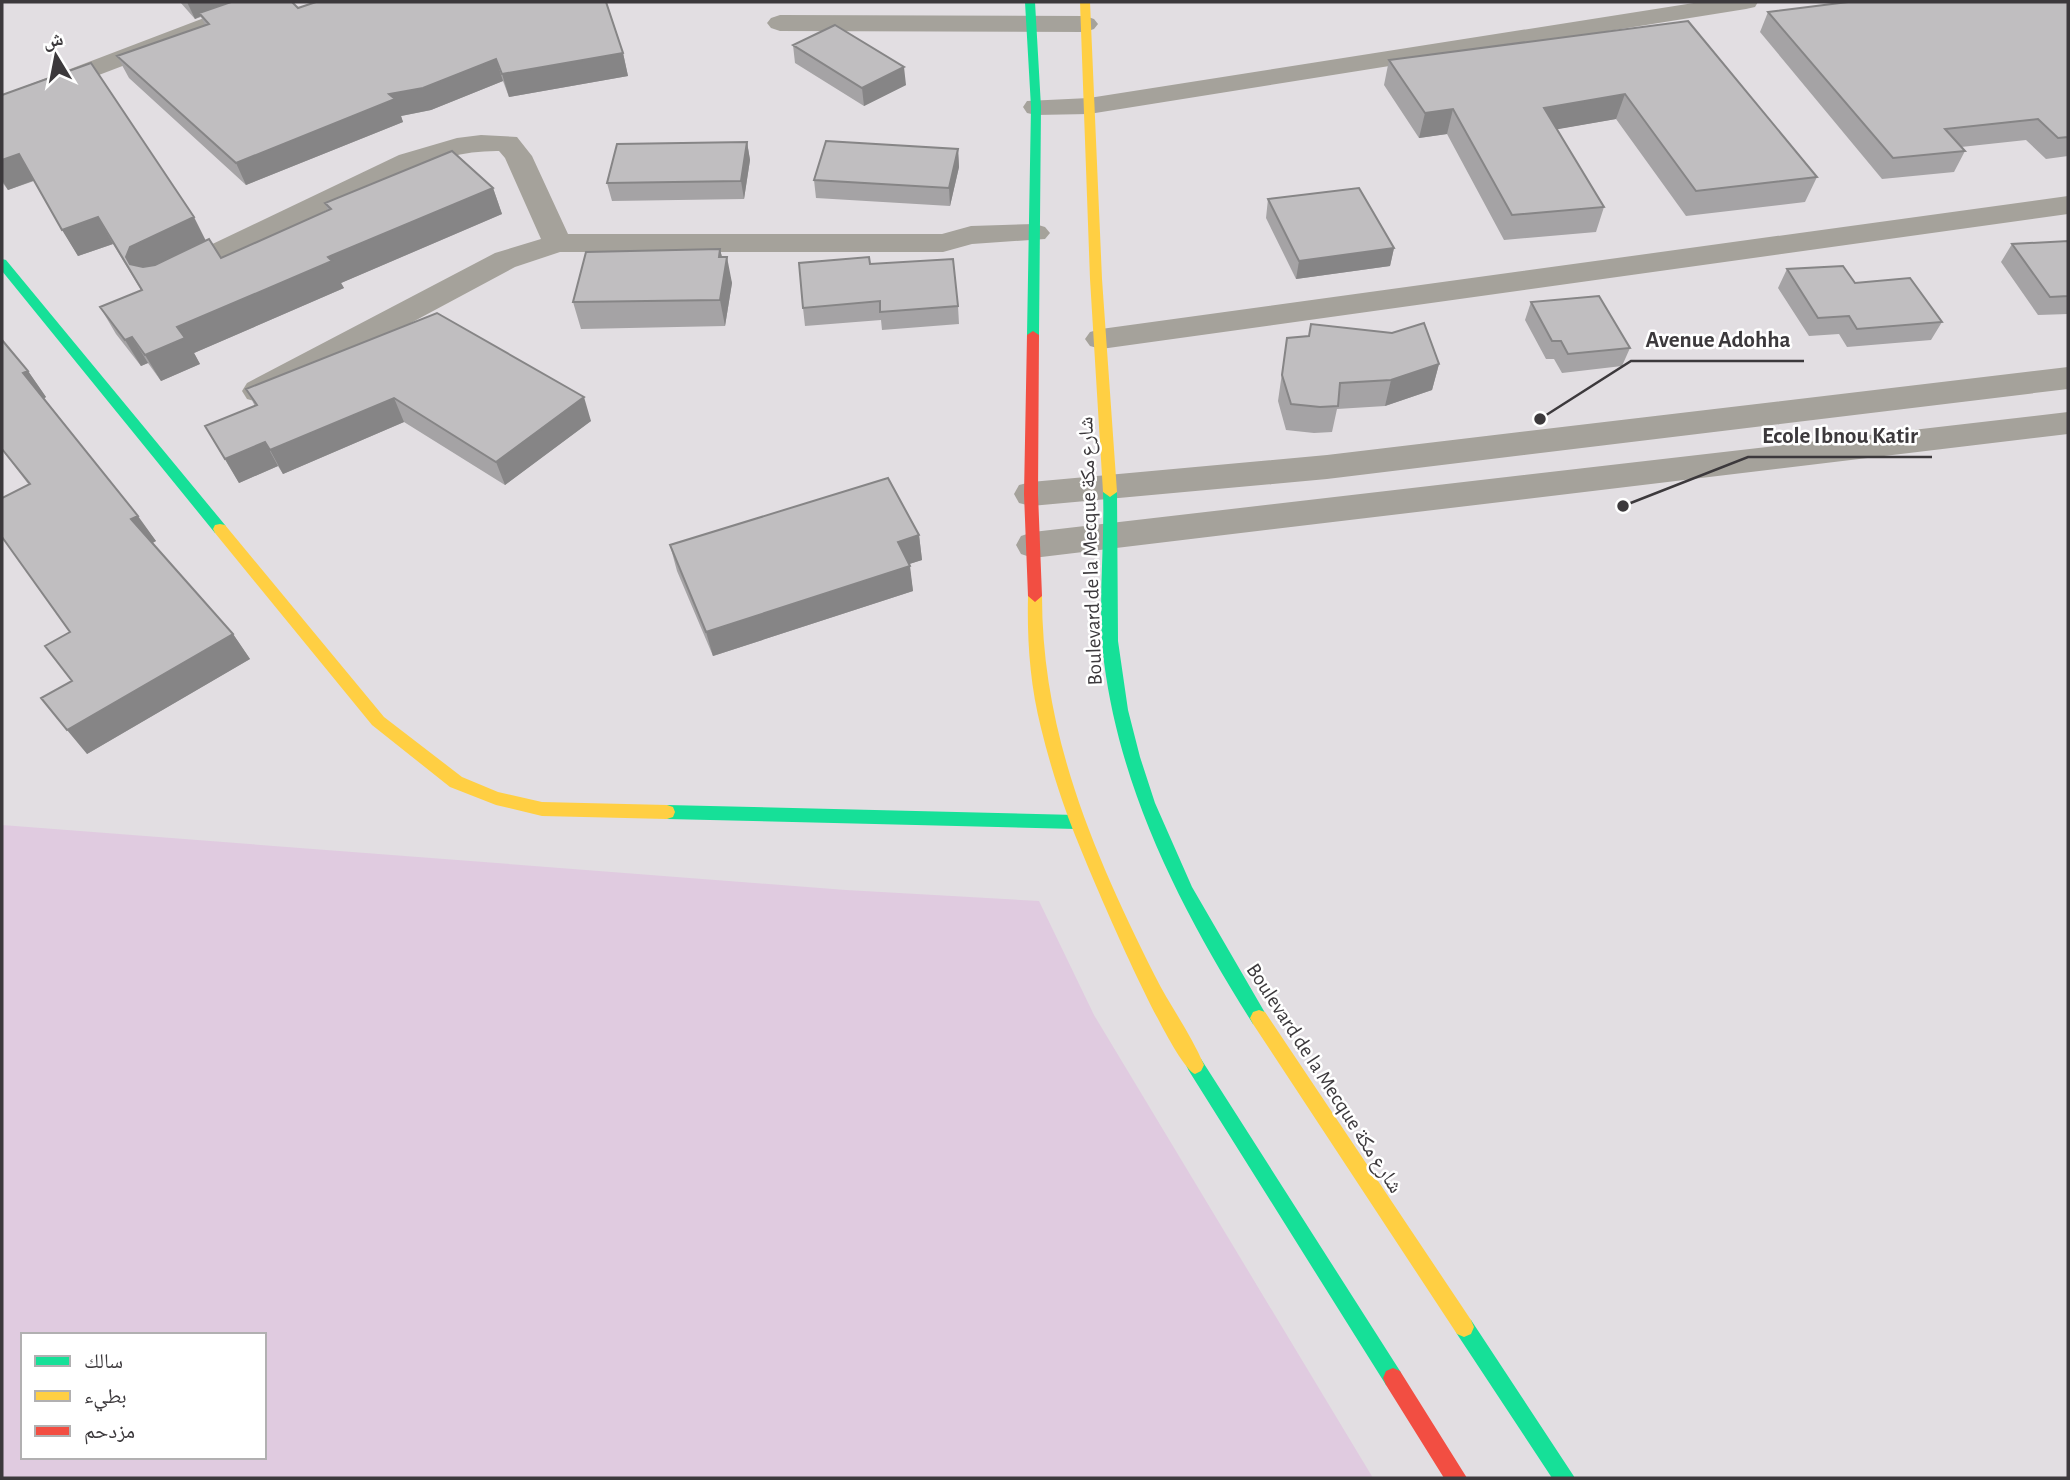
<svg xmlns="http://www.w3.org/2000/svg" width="2070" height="1480" font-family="'Alegreya Sans','Noto Naskh Arabic',sans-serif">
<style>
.green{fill:#e0cbe0;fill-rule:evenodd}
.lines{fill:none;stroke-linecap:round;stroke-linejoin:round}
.street{fill:#a5a29b;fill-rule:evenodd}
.fast{fill:#16e098;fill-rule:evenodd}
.slow{fill:#ffcf43;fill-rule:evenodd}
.jam{fill:#f24e42;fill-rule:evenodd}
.wall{fill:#a5a3a5}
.shaded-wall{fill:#868586}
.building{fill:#c0bec0;stroke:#868586;stroke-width:2}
.labels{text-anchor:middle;stroke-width:5;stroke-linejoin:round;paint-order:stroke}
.street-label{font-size:21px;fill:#3c393c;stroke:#fff}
.leader{fill:none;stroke:#3c393c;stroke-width:2.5}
.callout-dot{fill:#3c393c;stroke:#fff;stroke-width:2.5}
.callout-label{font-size:23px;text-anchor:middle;font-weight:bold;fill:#3c393c;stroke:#fff;stroke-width:5;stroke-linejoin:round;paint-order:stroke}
</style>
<rect width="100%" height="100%" fill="#e2dee2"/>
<!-- green -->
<path class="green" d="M2 825 846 890 1039 901 1094 1015 1373 1478H2ZM23 1335H264V1457H23Z"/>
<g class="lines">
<!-- street -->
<path class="street" d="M246 2H280L277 7 2 112V95Z
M1700 2H1758L1755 7 1746 9 1089 114 1036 115 1027 113 1023 107 1027 101 1089 98Z
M780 15 1085 16 1094 19 1098 24 1094 29 1085 32 780 31 771 28 767 23 771 18Z
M481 135 517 137 532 156 568 234H942L971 226 1035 224 1045 227 1050 233 1045 239 972 244 943 252H560L515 267 269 399 258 402 247 399 242 391 247 383 495 253 541 239 505 158 499 151C432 150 374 187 315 216 271 239 226 261 182 283L171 285 160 283 156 276 160 269 399 155 457 138Z
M2068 196V214L1101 349 1090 346 1085 339 1090 332 1101 329Z
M2068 367V389L1327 479 1031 506 1019 503 1014 494 1019 485 1031 482 1327 455Z
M2068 412V434L1033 558 1021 554 1016 545 1021 536 1033 532Z"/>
<!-- fast -->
<path class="fast" d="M1025 2H1035L1041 107 1039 335 1033 339 1027 335 1031 107Z
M2 259 6 260 225 525 227 529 225 533H215L2 271Z
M1110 487 1117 492 1118 641 1128 710 1140 757 1155 803 1192 887 1268 1018 1265 1024 1259 1026 1253 1024C1183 913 1121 794 1104 662 1097 606 1105 549 1103 492Z
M667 805 1076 815 1082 817 1084 822 1082 827 1076 829 667 819 661 817 659 812 661 807Z
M1195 1056 1201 1059 1400 1371 1403 1378 1400 1385 1393 1388 1386 1385 1189 1071 1186 1065 1189 1059Z
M1464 1317 1471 1320 1575 1478H1552L1457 1334 1454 1327 1457 1320Z"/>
<!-- slow -->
<path class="slow" d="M1080 2H1090L1102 279 1117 492 1110 497 1103 492 1090 279Z
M220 524 225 525 384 717 462 777 498 792 542 802 667 805 673 807 675 812 673 817 667 819 542 816 496 805 450 787 372 725 215 533 213 529 215 525Z
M1035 590 1042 596C1042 735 1094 854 1155 976 1170 1006 1191 1034 1204 1065L1201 1071 1195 1074C1170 1064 1080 851 1067 814 1057 786 1048 757 1041 728 1030 684 1027 641 1028 596Z
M1259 1010 1265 1012 1471 1320 1474 1327 1471 1334 1464 1337 1457 1334 1253 1024 1250 1018 1253 1012Z"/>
<!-- jam -->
<path class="jam" d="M1033 331 1039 335 1038 494 1042 596 1035 602 1028 596 1024 494 1027 335Z
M1393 1368 1400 1371 1467 1478H1444L1386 1385 1383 1378 1386 1371Z"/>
</g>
<!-- wall -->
<path class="wall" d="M180 2H292L298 8 623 53 628 76 509 97 503 81 431 110 401 116 403 122 246 185 129 78 117 56 205 25 201 17 195 19Z
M1840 2H2068V156L2046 159 2026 140 1961 147 1965 151 1954 172 1882 179 1760 32 1768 12 1840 3Z
M1688 21 1817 177 1805 202 1686 216 1616 119 1557 129 1604 207 1596 232 1504 240 1447 134 1419 138 1384 85 1389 60Z
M793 45 906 85 864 106 795 63Z
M2 95 206 241 221 258 328 211 325 203 493 188 502 214 341 283 344 288 194 353 200 364 161 381 148 363 141 366 116 334 100 307 141 290 113 244 78 256 34 181 8 190 2 182Z
M747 142 750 160 744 199 612 201 607 183Z
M958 149 959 167 950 206 816 198 814 180Z
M1268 199 1394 248 1390 266 1296 279 1266 218Z
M2068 241V314L2038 315 2001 262 2012 244Z
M720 249 722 257 732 283 725 326 581 329 573 302Z
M870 264 958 306 959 324 882 330 881 320 805 326 803 308Z
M1787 269 1855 283 1942 322 1931 340 1847 347 1839 334 1809 336 1778 288Z
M1531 302 1630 348 1622 366 1562 373 1554 359H1546L1525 320Z
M437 313 591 421 505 485 404 422 283 474 278 466 239 483 205 426 255 406 246 389Z
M1311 324 1439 364 1432 390 1385 406 1337 409 1332 432 1314 433 1286 430 1278 401 1287 338 1309 336Z
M2 340 28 371 46 397 44 398 156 541 152 543 233 634 250 659 87 754 72 681 70 632 29 485 2 450Z
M919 535 922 560 909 564 913 591 713 656 677 571 670 545Z"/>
<!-- shaded-wall -->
<path class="shaded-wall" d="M187 2H239L199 13 201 16 195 19Z
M623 53 628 76 509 97 502 74Z
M496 59 503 81 431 110 401 116 403 122 246 185 236 163 389 94Z
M904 67 906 85 864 106 862 88Z
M1625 94 1616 119 1536 133 1544 108Z
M1453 109 1447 134 1419 138 1425 113Z
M747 142 750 160 744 199 741 181Z
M958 149 959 167 950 206 949 188Z
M19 154 35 180 8 190 2 180V160Z
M493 188 502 214 341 283 344 288 194 353 200 364 161 381 145 355 177 327 328 257Z
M98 217 113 244 78 256 62 230Z
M194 217 207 243 141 283 126 257 130 247Z
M1394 248 1390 266 1296 279 1299 261Z
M720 249 725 270 727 257 732 283 725 326 720 300 719 257Z
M132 337 148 363 141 366 125 340Z
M1439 364 1432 390 1385 406 1391 380Z
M28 371 46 397 42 400 23 373Z
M584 397 591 421 505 485 496 462Z
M394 398 404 422 283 474 270 450Z
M265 442 278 466 239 483 225 459Z
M138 516 156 541 149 545 131 519Z
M919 535 922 560 900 567 898 542Z
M910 566 913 591 713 656 706 632Z
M233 634 250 659 87 754 67 730Z"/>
<!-- building -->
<path class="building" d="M231 2H292L298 8 316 2H606L623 53 502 74 496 59 423 88 389 94 395 99 236 163 117 56 209 24 199 13Z
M1848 2H2068V137L2058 138 2038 119 1945 129 1965 151 1893 158 1768 12Z
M1688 21 1817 177 1696 191 1625 94 1544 108 1604 207 1512 215 1453 109 1425 113 1389 60Z
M835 25 904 67 862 88 793 45Z
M91 63 194 217 130 247 126 257 130 264 143 267 155 265 209 239 221 258 331 209 325 203 452 151 493 188 328 257 332 261 177 327 185 338 145 355 132 337 125 340 100 307 142 290 98 217 62 230 19 154 2 160V95Z
M826 141 958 149 949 188 814 180Z
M747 142 741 181 607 183 617 144Z
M1359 188 1394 248 1299 261 1268 199Z
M2068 241V296L2050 297 2012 244Z
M720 249 719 257H727L720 300 573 302 586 252Z
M869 257 870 264 953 259 958 306 880 312V301L803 308 799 263Z
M1843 266 1855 283 1910 278 1942 322 1857 329 1849 316 1818 318 1787 269Z
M1599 296 1630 348 1568 354 1561 341H1552L1531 302Z
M437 313 584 397 496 462 394 398 270 450 265 442 225 459 205 426 257 405 246 389Z
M1424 323 1439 364 1391 380 1340 383 1338 406 1320 407 1291 404 1282 375 1287 338 1309 336 1311 324 1392 333Z
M2 340 28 371 23 373 138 516 131 519 233 634 67 730 41 698 72 681 45 646 70 632 2 537V498L30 484 2 449Z
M888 478 919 535 898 542 910 566 706 632 670 545Z"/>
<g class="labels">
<!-- street labels -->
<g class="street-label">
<text transform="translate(1090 551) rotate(-92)" y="7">Boulevard de la Mecque شارع مكة</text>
<text transform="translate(1325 1078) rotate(57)" y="7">Boulevard de la Mecque شارع مكة</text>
</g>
</g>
<!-- callouts -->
<path class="leader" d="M1540 419L1631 361H1804M1623 506L1748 457H1932"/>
<g class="callout-dot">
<circle cx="1540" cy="419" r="7"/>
<circle cx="1623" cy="506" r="7"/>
</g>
<g class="callout-label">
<text x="1718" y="347">Avenue Adohha</text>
<text x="1840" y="443">Ecole Ibnou Katir</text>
</g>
<!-- border -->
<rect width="2070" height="1480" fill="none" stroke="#3c393c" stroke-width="7"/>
<!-- legend -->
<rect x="21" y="1333" width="245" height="126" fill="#ffffff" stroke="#b1b0b1" stroke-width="2"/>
<rect x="35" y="1356" width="35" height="10" fill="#16e098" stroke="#b1b0b1" stroke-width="2"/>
<text x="84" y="1368" font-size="21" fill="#3c393c">سالك</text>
<rect x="35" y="1391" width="35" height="10" fill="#ffcf43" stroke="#b1b0b1" stroke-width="2"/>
<text x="84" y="1403" font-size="21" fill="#3c393c">بطيء</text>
<rect x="35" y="1426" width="35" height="10" fill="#f24e42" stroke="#b1b0b1" stroke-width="2"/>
<text x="84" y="1438" font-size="21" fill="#3c393c">مزدحم</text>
<!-- north arrow -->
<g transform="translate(56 56) rotate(350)" stroke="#ffffff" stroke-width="5" paint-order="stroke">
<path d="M0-5L12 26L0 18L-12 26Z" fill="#3c393c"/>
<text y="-10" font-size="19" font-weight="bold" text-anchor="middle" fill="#3c393c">ش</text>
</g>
</svg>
